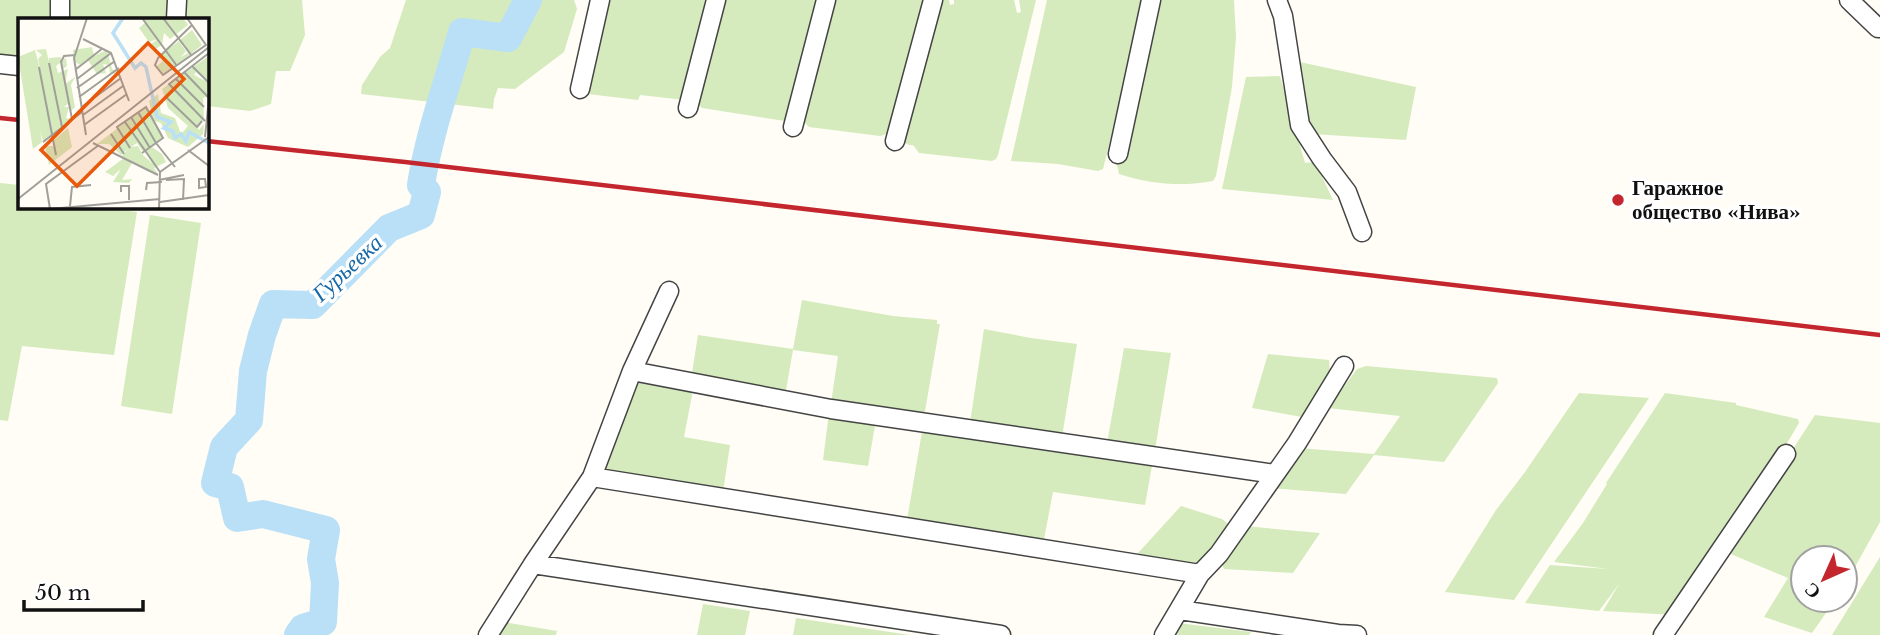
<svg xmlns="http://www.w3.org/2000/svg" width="1880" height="635" font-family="'Libre Baskerville',serif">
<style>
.green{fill:#d5ebbd}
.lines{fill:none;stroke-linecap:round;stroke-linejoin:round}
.river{stroke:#b9e0f7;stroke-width:28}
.street-casing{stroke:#444;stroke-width:21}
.street{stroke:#fff;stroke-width:18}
.rail{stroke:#c4262e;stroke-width:4.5}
.poi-dot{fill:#c4262e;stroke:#fff;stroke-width:2.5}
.labels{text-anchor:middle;stroke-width:7;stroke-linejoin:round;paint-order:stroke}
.poi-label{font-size:21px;font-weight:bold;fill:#111;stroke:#fff;text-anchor:start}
.water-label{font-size:23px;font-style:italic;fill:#1768a6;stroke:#fff}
.inset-river{fill:none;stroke:#b9e0f7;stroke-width:3.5}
.inset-road{fill:none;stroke:#a09f9a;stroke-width:2}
.view{fill:#e8590c;fill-opacity:0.15;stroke:#e8590c;stroke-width:3.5}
.inset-edge{fill:none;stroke:#111;stroke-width:3.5}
</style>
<rect width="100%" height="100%" fill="#fffdf5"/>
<!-- green -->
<path class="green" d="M0 0H55V19H19V60L0 59Z
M67 0H171V19H67Z
M183 0H302L305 35 290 71H276L271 104 250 111 207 106 206 19H182Z
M406 0H574L577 9 564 52 515 89 498 88 494 99 493 109 361 94 362 85 380 57 390 48Z
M605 0H712L685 100 640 95 638 100 588 94 591 64Z
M722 0H821L791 117 785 121 702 108 697 103Z
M832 0H930L893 132 880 136 809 127 801 119Z
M941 0H949L950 5 954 4V0H1014L1017 13 1021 12 1019 0H1036L998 155 996 159 992 161 919 153 913 145H909L902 141Z
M1047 0H1145L1103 169 1098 171 1058 164 1011 161Z
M1156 0H1234L1236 37 1232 87 1216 176 1213 181C1183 187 1148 184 1119 174L1117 165 1119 153Z
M1295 61 1416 87 1406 140 1313 134 1302 103Z
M1280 76 1305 163 1314 162 1317 166 1333 200 1222 189 1246 77Z
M0 183 19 185V206H86L137 212 114 355 22 346 8 421 0 420Z
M150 215 201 223 172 414 121 406Z
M802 300 893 316 937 320V324H940L924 417 831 403 838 356 793 350 785 396 691 379 698 335 793 349Z
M984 329 1031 338 1077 344 1062 437 970 423Z
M1124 348 1171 353 1155 450 1107 443Z
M1268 354 1329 360 1330 373 1302 417 1252 408Z
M1366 366 1497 378 1498 383 1444 462 1374 455 1346 494 1270 488 1299 448 1374 454 1400 416 1328 408 1357 369Z
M637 380 693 390 684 437 730 445 723 492 608 474 603 465Z
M1579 393 1649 398 1514 600 1445 592 1496 510 1525 472Z
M1665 393 1736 403V405L1798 419 1799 423 1777 460 1676 615 1603 611 1619 584 1599 611 1525 603 1550 565 1608 569 1554 562 1583 523 1607 484 1606 483Z
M829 413 876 420 868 466 823 460Z
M1815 415 1880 423V522L1845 585V558H1803V600H1835L1812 633 1764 617 1788 578 1726 552Z
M923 426 1153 460 1145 505 1053 492 1044 539 907 520Z
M1181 506 1222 519 1228 524 1198 566 1143 559 1138 553Z
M1244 526 1320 533 1293 573 1224 569 1221 562Z
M1880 557V635H1832Z
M703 604 750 611 745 635H697Z
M796 618 910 635H793Z
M503 622 557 631 556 635H495Z
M1178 623 1251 632 1249 635H1170Z"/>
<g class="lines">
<!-- river -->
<path class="river" d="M298 635 303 628 323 622 325 583 321 559 326 530 263 514 237 518 230 487 215 483 224 447 249 420 253 371 262 335 273 304 313 305 389 228 421 215 427 192 421 185C429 133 448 82 462 32L508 38 528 0"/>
<defs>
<path id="street" d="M1277 0 1283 16 1300 125 1322 159 1347 192 1362 232
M1849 0 1878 28H1880
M60 19V0
M176 19 177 0
M0 64 19 66
M580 89 600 0
M688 108 716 0
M793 127 826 0
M895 141 933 0
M1118 154 1151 0
M632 371 831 409 1274 474
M592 477 1200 574
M533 564 1001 635
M1180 610 1338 634 1357 635
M488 635 533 564 592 477 632 371 669 291
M1164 635 1200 574 1219 554 1297 443 1344 366
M1663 635 1786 454"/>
</defs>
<!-- street casing -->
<use href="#street" class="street-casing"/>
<!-- street -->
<use href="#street" class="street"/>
<!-- rail -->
<path class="rail" d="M0 118 19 120
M206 141 405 162 1880 335"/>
</g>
<!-- markers -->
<circle class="poi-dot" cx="1618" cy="200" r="7"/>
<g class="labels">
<!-- poi labels -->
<g class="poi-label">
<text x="1632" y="195">Гаражное<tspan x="1632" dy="24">общество «Нива»</tspan></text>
</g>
<!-- water labels -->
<g class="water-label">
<text transform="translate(347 268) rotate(-43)" y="8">Гурьевка</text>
</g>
</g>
<!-- overview -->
<g transform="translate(18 18)">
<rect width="191" height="191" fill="#fffdf5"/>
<path d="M126 0H165L170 7 152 21 146 15 144 27 136 32 133 26 140 21 131 24 121 10 127 5ZM174 12 184 27 146 57 139 48 145 43 141 38 161 23 168 33 163 39 170 35 162 22ZM74 29 76 38 89 32 94 51 102 55 92 56 91 47 85 46 88 55 79 56 69 41 62 47 56 43 55 32ZM28 31 31 44V40L43 39V44L48 40 49 48 45 51 43 44 38 48 40 55 50 51 47 66 57 59 53 67 57 89 53 93 51 85 46 89H51L48 100 53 101 25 123 22 113 24 124 15 131 0 39 17 32 24 60 20 41 24 37 18 32ZM191 38V64L178 54 176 57 191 65V78L185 80 186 101 178 109 181 112 186 106 185 116 170 129 150 120 143 105 137 103 145 119 125 134 119 125 113 129 120 128 125 137 135 146 127 134 134 129 144 136 148 144 136 150 140 156 104 138 110 131 103 137 91 126H79L127 89 134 97 131 83 140 76 143 95 157 100 163 116 170 108 150 90 144 71ZM50 110 54 129 31 147 27 128H37L36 122ZM106 140 114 145 104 162 114 161 111 165 95 164 103 151 95 158 87 154Z" fill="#d5ebbd"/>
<path class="inset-river" d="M105 0 95 15 117 50 123 45 128 49 139 99 153 104 146 110 155 113 157 120 163 116 168 123 171 114 191 125"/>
<path class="inset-road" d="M124 0 159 48M145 0 174 38M169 0 188 27 145 57 137 47 140 40 174 7M65 21 93 35 111 83M31 45 44 109M174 48 191 65M21 49 38 137M57 52 85 30M166 54 191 80M59 61 93 35M158 61 186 89M59 70 97 43M61 79 101 50M149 80 179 109 184 103M65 88 103 60M120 94 138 125M65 97 105 68M113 99 132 130M54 101 43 44 46 38 57 37M187 103 151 66 191 35M107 104 142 154M66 107 109 76M93 116 106 136M68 117 56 40 69 0M187 119 191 80M25 124 64 94M75 125 140 157M138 125 157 149M112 130 99 109 128 89 145 120 124 135M170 132 191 148M181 161H187L188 169 181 170ZM141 162 166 157M148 162 166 161 165 182M128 172 129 165 144 164M103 174V168H111V182M0 181 191 29M142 184 191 177M52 188 54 169 73 167M32 191 28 166 81 127M32 191 142 181M141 191 142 154 191 119"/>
<path class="view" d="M130 25 166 61 59 168 23 132Z"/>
<rect width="191" height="191" class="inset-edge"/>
</g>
<!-- north arrow -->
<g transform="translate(1824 579) rotate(225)"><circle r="33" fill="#ffffff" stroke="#a0a0a0" stroke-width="2"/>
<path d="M0-5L12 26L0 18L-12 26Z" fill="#c4262e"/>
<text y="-10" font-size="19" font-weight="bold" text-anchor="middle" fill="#111111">С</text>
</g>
<!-- scale -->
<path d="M24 600v10h119v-10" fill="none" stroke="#111111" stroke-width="3.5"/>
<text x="35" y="600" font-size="21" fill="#111111" stroke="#ffffff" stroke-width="5" paint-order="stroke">50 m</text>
</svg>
